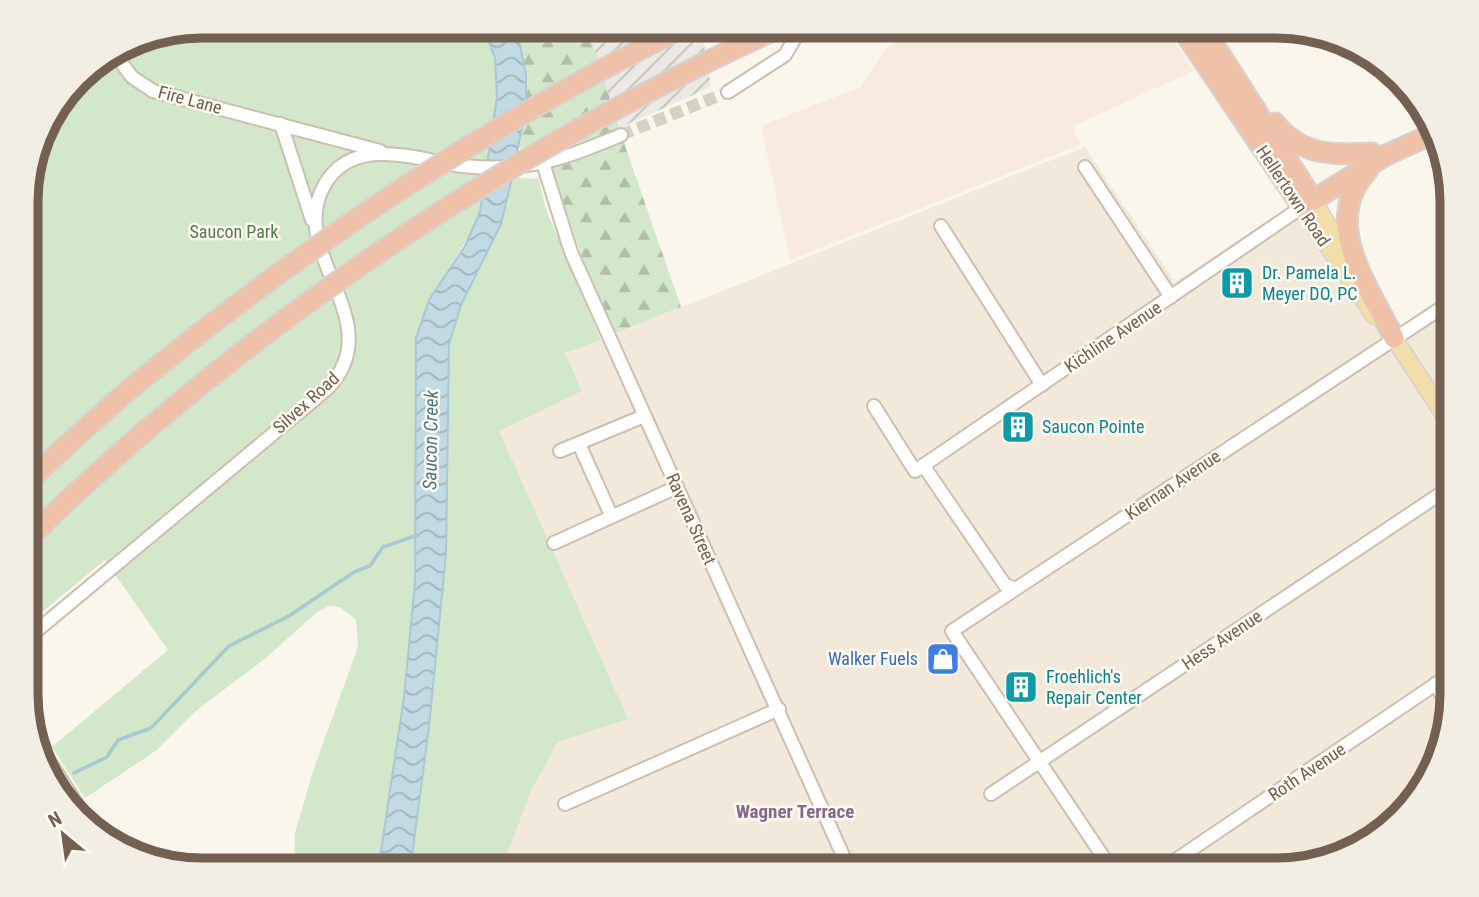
<svg xmlns="http://www.w3.org/2000/svg" width="1479" height="897" font-family="'Roboto Condensed',sans-serif">
<style>
.residential{fill:#f2e9da}
.commercial{fill:#f9eae0}
.industrial{fill:url(#industrial-furrows)}
.forest{fill:url(#forest-firs)}
.park{fill:#d3e7ca}
.water{fill:url(#water-waves);stroke:#a8c8d3;stroke-width:2}
.lines{fill:none;stroke-linecap:round;stroke-linejoin:round}
.stream{stroke:#a8c8d3;stroke-width:3.5}
.minor-tunnel{stroke:#d9d0c4;stroke-width:12;stroke-dasharray:12 6;stroke-linecap:butt}
.minor-casing{stroke:#ccbfb1;stroke-width:16}
.major-casing{stroke:#d8d2ce;stroke-width:19}
.highway-casing{stroke:#d8d2ce;stroke-width:23}
.minor{stroke:#fff;stroke-width:12}
.major{stroke:#f2deaa;stroke-width:16}
.highway{stroke:#eec1a8;stroke-width:19}
.highway-bridge-casing{stroke:#d8d2ce;stroke-width:23;stroke-linecap:butt}
.highway-bridge{stroke:#eec1a8;stroke-width:19}
.labels{text-anchor:middle;stroke-width:5;stroke-linejoin:round;paint-order:stroke}
.street-label{font-size:18px;fill:#736050;stroke:#fdfaf1}
.park-label{font-size:18px;fill:#557d4c;stroke:#fdfaf1}
.culture-label{font-size:18px;fill:#0d838f;stroke:#fdfaf1;text-anchor:start}
.shop-label{font-size:18px;fill:#366cbe;stroke:#fdfaf1;text-anchor:end}
.water-label{font-size:19px;font-style:italic;fill:#4c7584;stroke:#fdfaf1}
.neighbourhood-label{font-size:19px;font-weight:bold;fill:#86688e;stroke:#fdfaf1}
.rim{fill:none;stroke:#736050;stroke-width:9}
</style>
<defs>
<pattern id="industrial-furrows" width="10" height="10" patternUnits="userSpaceOnUse" patternTransform="scale(1.75)"><rect width="10" height="10" fill="#ece8e3"/><path d="M-1 1l2-2M0 10L10 0M9 11l2-2" fill="none" stroke="#c4bfba"/></pattern>
<pattern id="forest-firs" width="22" height="20" patternUnits="userSpaceOnUse" patternTransform="scale(1.75)"><rect width="22" height="20" fill="#d3e7ca"/><path d="M5 1l3.5 6h-7zM16 11l3.5 6h-7z" fill="#b0bfa6"/></pattern>
<pattern id="water-waves" width="16" height="10" patternUnits="userSpaceOnUse" patternTransform="scale(1.75)"><rect width="16" height="10" fill="#c1dae3"/><path d="M0 5q4-4 8 0t8 0" fill="none" stroke="#a1b4ba"/></pattern>
</defs>
<rect width="100%" height="100%" fill="#fbf6eb"/>
<!-- residential -->
<path class="residential" d="M1085 147 1175 282 1298 200 1396 330 1452 294V706L1423 792 1364 847 1288 870 508 871 504 862 532 789 558 742 627 719 498 430 582 391 565 353Z"/>
<!-- commercial -->
<path class="commercial" d="M921 26H1164L1194 71 1073 126 1080 145 790 260 761 126 860 87 885 49Z"/>
<!-- industrial -->
<path class="industrial" d="M587 26H701L711 87 619 128Z"/>
<!-- forest -->
<path class="forest" d="M512 26H587L619 128C582 144 558 150 517 148L519 136Z
M623 140 681 307 616 333 583 260 552 168 574 162Z"/>
<!-- park -->
<path class="park" d="M203 26H483C508 73 493 127 485 177L539 179 545 207 601 340 565 353 582 391 499 431 628 719 558 742 532 789 504 862 508 871H410L429 727 446 554 449 344 461 305 501 224 505 202 477 223 429 300 416 338 415 582 404 697 378 871H294L295 833 313 771 358 647 356 620 340 607 329 606 317 612 266 658 197 710 157 750 85 798 52 747 168 650 105 560 28 624V180L45 124 86 70 135 40Z"/>
<!-- water -->
<path class="water" d="M483 26H512L520 45 526 74V107L511 182 501 224 461 305 449 344 446 554 429 727 410 871H378L404 697 415 582 416 338 429 300 465 246 480 212 497 97 495 58Z"/>
<g class="lines">
<!-- stream -->
<path class="stream" d="M74 773 107 757 118 740 151 728 229 646 289 616 354 572 370 566 383 547 418 535
M53 785 55 784"/>
<!-- minor-tunnel -->
<path class="minor-tunnel" d="M621 135 728 92"/>
<defs>
<path id="minor" d="M114 53 132 77 153 91 380 151
M728 92 785 55 802 26
M281 124 312 220
M543 163 571 252 850 871
M1085 167 1171 297
M941 226 1042 385
M874 406 915 471 1302 207
M579 444 611 515
M560 451 644 416
M923 465 1005 585 1016 589
M554 543 677 487
M28 638 328 388C392 320 284 254 325 184 355 134 417 160 462 166 481 168 501 168 520 166 557 162 587 149 621 135
M1435 684 1451 709
M38 744 93 829
M991 794 1452 486
M565 804 779 709
M1112 870 952 631 1452 301
M1161 870 1452 673"/>
<path id="major" d="M1313 200 1353 267
M1302 207 1374 316
M1388 329 1452 427"/>
<path id="highway" d="M1180 26 1302 207 1386 155 1435 133
M1202 26 1313 200
M1275 123C1301 156 1333 155 1372 153
M1368 170C1319 222 1369 287 1394 338
M28 539 45 522"/>
</defs>
<!-- minor casing -->
<use href="#minor" class="minor-casing"/>
<!-- major casing -->
<use href="#major" class="major-casing"/>
<!-- highway casing -->
<use href="#highway" class="highway-casing"/>
<!-- minor -->
<use href="#minor" class="minor"/>
<!-- major -->
<use href="#major" class="major"/>
<!-- highway -->
<use href="#highway" class="highway"/>
<defs>
<path id="highway-bridge" d="M28 481C63 449 98 416 135 385 304 246 489 124 686 26
M45 522C259 317 514 148 783 26"/>
</defs>
<!-- highway-bridge casing -->
<use href="#highway-bridge" class="highway-bridge-casing"/>
<!-- highway-bridge -->
<use href="#highway-bridge" class="highway-bridge"/>
</g>
<!-- icons -->
<defs>
<symbol id="building-square" viewBox="-11 -11 22 22"><rect x="-9" y="-9" width="18" height="18" rx="4" fill="#0f9aa8" stroke="#fdfaf1"/><path d="M-4-6H4V6H1V3H-1V6H-4ZM-2.5-4.3h1.7v1.8h-1.7ZM.8-4.3h1.7v1.8H.8ZM-2.5-1h1.7V.8h-1.7ZM.8-1h1.7V.8H.8Z" fill="#fff"/></symbol>
<symbol id="shop-square" viewBox="-11 -11 22 22"><rect x="-9" y="-9" width="18" height="18" rx="4" fill="#3f7fe0" stroke="#fdfaf1"/><path d="M-5-2.5h2.3a2.7 3.5 0 0 1 5.4 0H5L5.5 6h-11ZM-1.5-2.5h3a1.5 2.3 0 0 0-3 0Z" fill="#fff"/></symbol>
</defs>
<g fill-rule="evenodd">
<use href="#building-square" x="1218" y="264" width="38" height="38"/>
<use href="#building-square" x="999" y="408" width="38" height="38"/>
<use href="#shop-square" x="924" y="640" width="38" height="38"/>
<use href="#building-square" x="1002" y="668" width="38" height="38"/>
</g>
<g class="labels">
<!-- street labels -->
<g class="street-label">
<text transform="translate(190 100) rotate(15)" y="6">Fire Lane</text>
<text transform="translate(1293 196) rotate(56)" y="6">Hellertown Road</text>
<text transform="translate(1113 337) rotate(-34)" y="6">Kichline Avenue</text>
<text transform="translate(306 403) rotate(-42)" y="6">Silvex Road</text>
<text transform="translate(1173 485) rotate(-34)" y="6">Kiernan Avenue</text>
<text transform="translate(691 519) rotate(66)" y="6">Ravena Street</text>
<text transform="translate(1222 640) rotate(-34)" y="6">Hess Avenue</text>
<text transform="translate(1307 772) rotate(-34)" y="6">Roth Avenue</text>
</g>
<!-- park labels -->
<g class="park-label">
<text x="234" y="238">Saucon Park</text>
</g>
<!-- culture labels -->
<g class="culture-label">
<text x="1262" y="279">Dr. Pamela L.<tspan x="1262" dy="21">Meyer DO, PC</tspan></text>
<text x="1042" y="433">Saucon Pointe</text>
<text x="1046" y="683">Froehlich's<tspan x="1046" dy="21">Repair Center</tspan></text>
</g>
<!-- shop labels -->
<g class="shop-label">
<text x="918" y="665">Walker Fuels</text>
</g>
<!-- water labels -->
<g class="water-label">
<text transform="translate(430 440) rotate(-89)" y="7">Saucon Creek</text>
</g>
<!-- neighbourhood labels -->
<g class="neighbourhood-label">
<text x="795" y="818">Wagner Terrace</text>
</g>
</g>
<!-- crop -->
<path d="M0 0H1479V897H0ZM202 38H1276A164 164 0 0 1 1440 202V694A164 164 0 0 1 1276 858H202A164 164 0 0 1 38 694V202A164 164 0 0 1 202 38Z" fill="#f2eee4" fill-rule="evenodd"/>
<path class="rim" d="M202 38H1276A164 164 0 0 1 1440 202V694A164 164 0 0 1 1276 858H202A164 164 0 0 1 38 694V202A164 164 0 0 1 202 38Z"/>
<!-- north arrow -->
<g transform="translate(63 834) rotate(331)" stroke="#fdfaf1" stroke-width="5" paint-order="stroke">
<path d="M0-5L12 26L0 18L-12 26Z" fill="#736050"/>
<text y="-10" font-size="19" font-weight="bold" text-anchor="middle" fill="#736050">N</text>
</g>
</svg>
